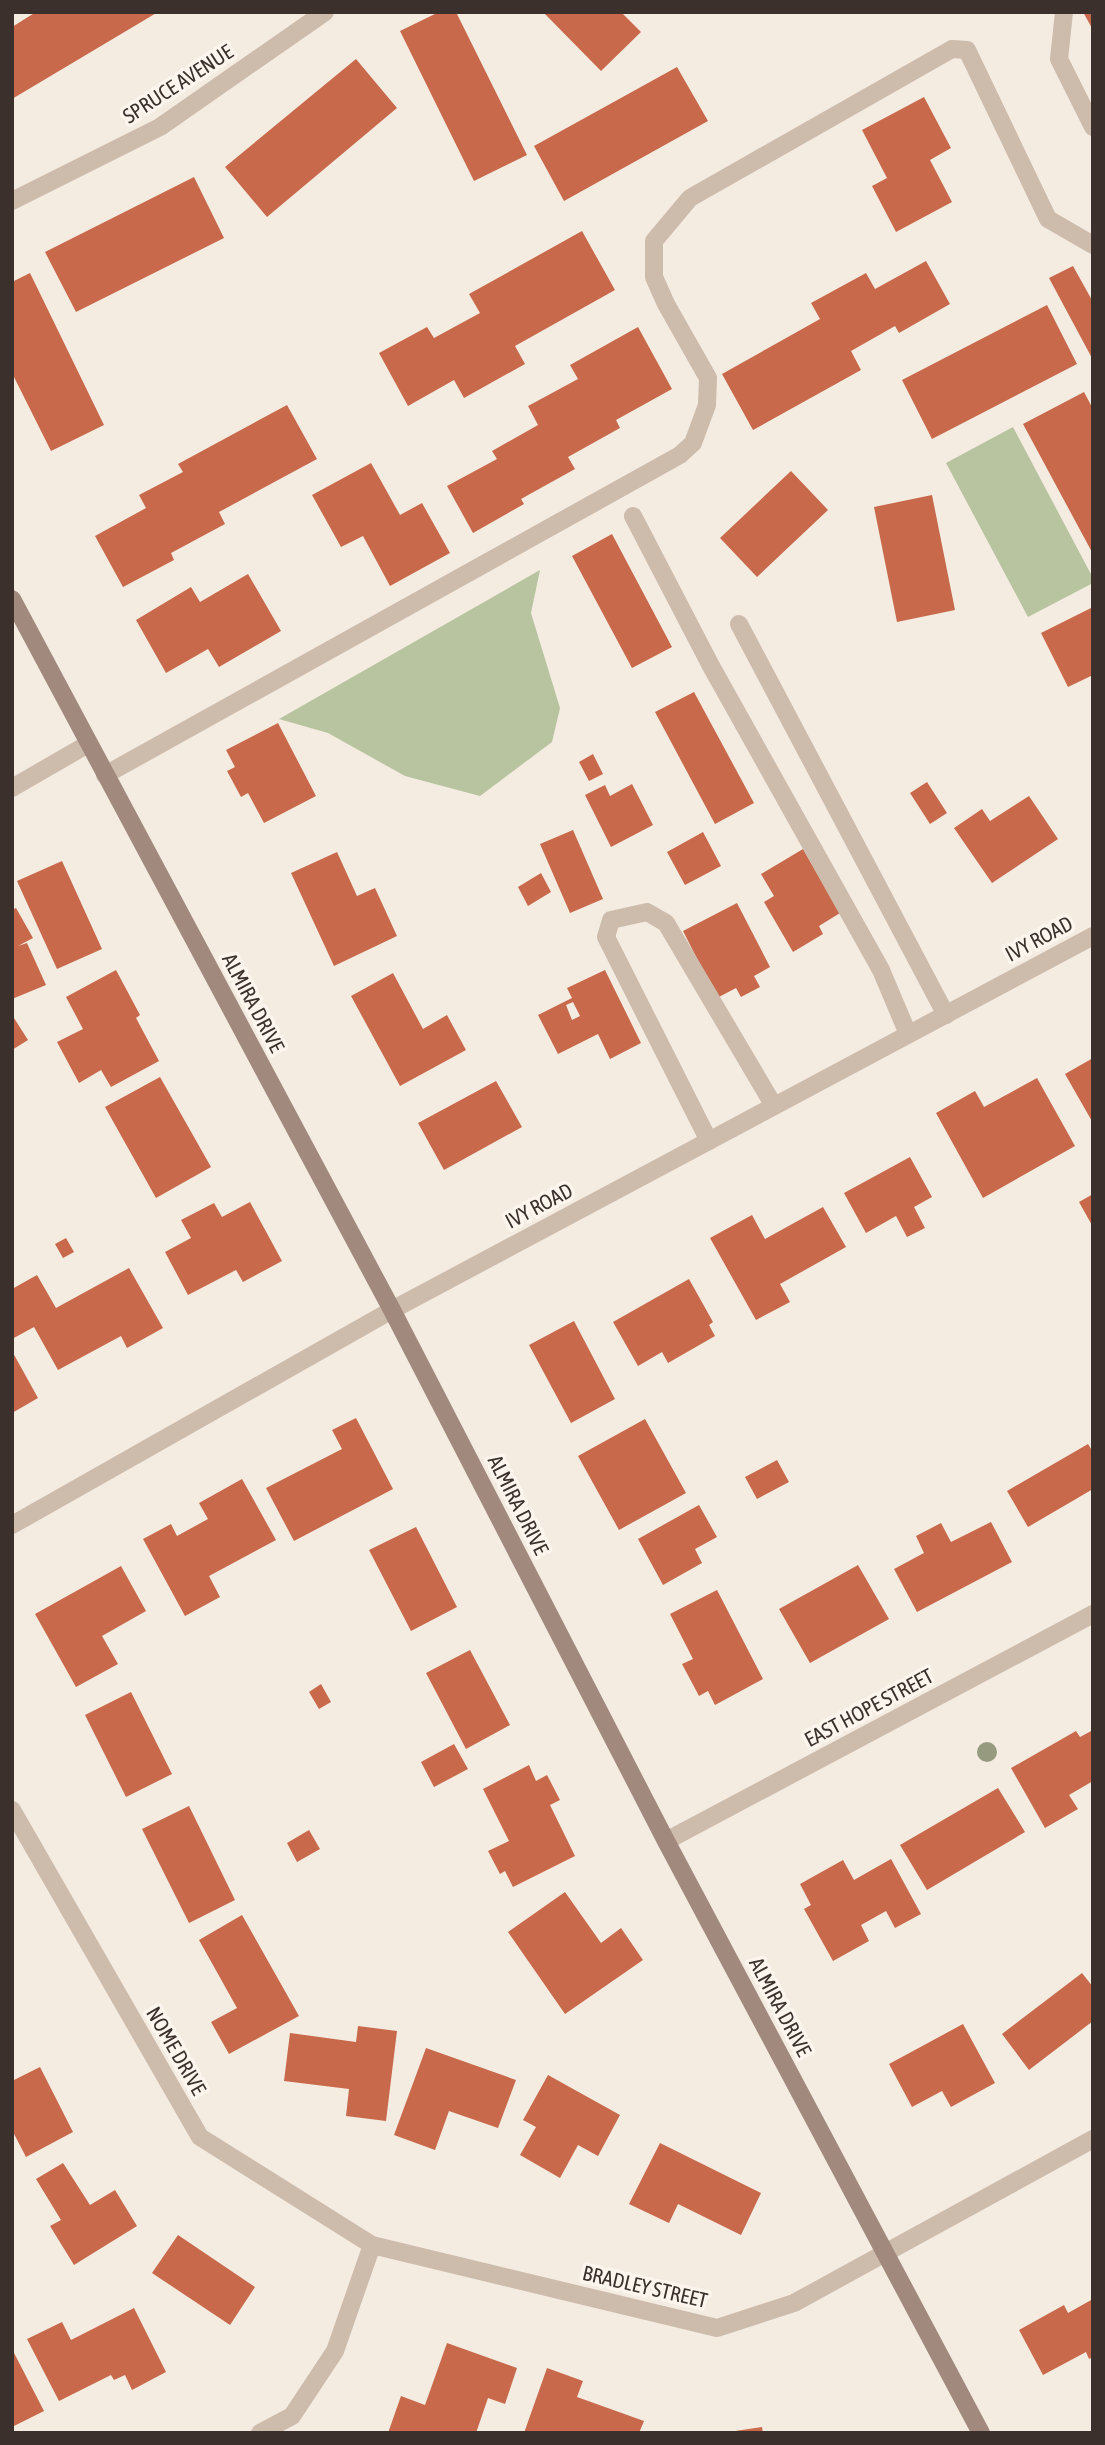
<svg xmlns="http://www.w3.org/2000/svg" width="1105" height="2445" font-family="'Asap Condensed',sans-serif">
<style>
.green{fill:#b8c4a0}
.building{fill:#c8694b;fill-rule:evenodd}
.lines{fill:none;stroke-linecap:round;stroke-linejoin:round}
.lane{stroke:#cdbbac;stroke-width:18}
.street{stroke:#cdbbac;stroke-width:18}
.secondary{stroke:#a18a7d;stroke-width:18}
.tree{fill:#969b7f}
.labels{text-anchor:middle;stroke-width:7;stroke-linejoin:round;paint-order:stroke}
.street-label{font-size:21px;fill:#3b302b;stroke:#fbf5ee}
</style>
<rect width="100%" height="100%" fill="#f4ebe1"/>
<!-- green -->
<path class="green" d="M1013 427 1093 578V583L1028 617 946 463Z
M540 570 531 613 560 708 552 742 480 796 405 776 328 733 279 719Z"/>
<!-- building -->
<path class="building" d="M36 12H158L12 99V27Z
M439 12H456L527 155 474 181 400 31Z
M543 12H621L641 32 601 71Z
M1083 12H1093V30Z
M356 59 397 108 267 217 225 167Z
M677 67 708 121 564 201 534 146Z
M924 97 951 148 930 160 952 202 896 232 872 186 887 178 862 130Z
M194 177 224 238 76 312 45 252Z
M582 231 615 290 515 346 525 364 464 398 454 380 408 406 379 353 427 327 434 338 480 313 469 294Z
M926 261 950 304 899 333 895 326 851 351 861 370 753 430 722 374 820 319 811 303 866 273 875 289Z
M1073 266 1093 302V360L1049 278Z
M30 273 104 425 51 451 12 373V282Z
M1047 305 1077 364 932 439 902 380Z
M638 327 672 389 616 420 620 428 568 457 575 469 521 499 524 504 473 533 447 486 497 459 492 451 538 425 528 406 578 379 570 365Z
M1084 392 1093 409V554L1023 424Z
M287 405 317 459 219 512 225 524 171 553 174 560 123 587 95 536 146 508 139 495 183 472 178 464Z
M371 463 400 515 422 503 450 553 390 586 363 536 341 547 312 495Z
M791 471 828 510 757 577 720 538Z
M932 495 955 610 897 622 874 507Z
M612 534 672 647 632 668 572 556Z
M248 574 281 631 219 667 208 649 166 673 136 620 191 587 200 602Z
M1093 607V675L1068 687 1041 633Z
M694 692 754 803 715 824 655 712Z
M278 723 316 796 264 823 248 793 241 797 227 771 235 767 226 750Z
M593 754 603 774 589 781 579 762Z
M927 782 947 813 930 824 910 793Z
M632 784 653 825 611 847 585 795 605 785 610 796Z
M1029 796 1058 839 992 883 954 828 982 809 990 821Z
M573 830 603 899 570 913 540 844Z
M703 832 721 866 685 885 667 852Z
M803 849 840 913 819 926 823 934 793 952 764 902 774 896 761 874Z
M337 852 357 896 375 888 397 936 334 966 291 873Z
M62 861 102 949 57 969 17 881Z
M541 873 551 892 528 906 518 887Z
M737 903 770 967 754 976 760 987 741 997 736 988 717 998 683 931Z
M16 908 33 938 18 946 27 943 46 985 12 999V910Z
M116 970 140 1015 136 1018 159 1061 111 1087 101 1070 79 1083 57 1042 83 1029 66 997Z
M605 970 641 1043 610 1059 598 1034 558 1054 538 1015 572 998 567 988ZM573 1002 580 1016 572 1020 566 1005Z
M393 973 423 1029 447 1015 466 1050 400 1086 351 996Z
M14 1018 28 1040 12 1050V1019Z
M1093 1058V1123L1065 1074Z
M160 1077 211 1167 156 1198 105 1107Z
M1037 1078 1075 1146 983 1198 936 1113 975 1091 984 1107Z
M496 1081 522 1127 444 1170 418 1123Z
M910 1157 932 1197 914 1207 925 1228 907 1237 896 1216 866 1233 844 1193Z
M1093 1194V1227L1079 1202Z
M250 1202 282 1261 243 1282 236 1270 188 1295 165 1252 191 1238 181 1220 214 1203 222 1217Z
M823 1207 846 1247 780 1284 790 1302 756 1320 710 1238 752 1215 765 1239Z
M66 1238 74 1252 63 1258 55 1244Z
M129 1268 163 1328 127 1348 121 1336 58 1370 34 1327 12 1339V1289L37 1275 56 1308Z
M689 1279 713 1322 709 1325 715 1336 668 1363 662 1352 638 1366 613 1322Z
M574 1321 615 1399 571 1423 529 1345Z
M12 1351 38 1398 12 1413Z
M356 1418 393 1489 294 1541 266 1488 342 1449 332 1430Z
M645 1419 686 1493 619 1530 578 1456Z
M1088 1444 1093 1452V1489L1028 1527 1007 1491Z
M777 1460 789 1482 757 1499 745 1477Z
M242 1479 276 1540 209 1576 220 1597 185 1616 143 1539 171 1524 177 1536 208 1519 199 1503Z
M699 1505 717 1537 695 1549 702 1563 663 1585 638 1539Z
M991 1522 1012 1562 917 1612 894 1569 924 1553 916 1536 941 1523 951 1542Z
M416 1527 457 1607 411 1631 369 1550Z
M858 1565 889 1619 810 1663 779 1609Z
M121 1566 146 1611 102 1636 118 1664 76 1687 35 1614Z
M717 1590 763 1679 715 1705 708 1691 699 1696 682 1664 693 1659 670 1614Z
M470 1650 510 1725 466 1749 426 1673Z
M321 1684 331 1702 319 1709 309 1692Z
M131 1692 172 1774 126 1797 85 1715Z
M1093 1730V1781L1069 1795 1078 1809 1045 1828 1011 1768 1076 1731 1080 1737Z
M454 1744 468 1769 434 1787 421 1762Z
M529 1765 536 1781 547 1775 560 1800 550 1805 575 1856 513 1887 505 1871 500 1874 488 1851 509 1841 483 1789Z
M998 1788 1025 1832 927 1890 900 1845Z
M189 1806 235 1900 189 1923 142 1829Z
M309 1830 320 1849 297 1862 287 1843Z
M891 1859 921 1914 895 1928 886 1911 861 1925 869 1941 833 1961 804 1909 811 1905 800 1884 843 1860 854 1880Z
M565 1892 601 1943 621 1928 643 1960 565 2014 508 1932Z
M242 1915 299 2016 229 2054 211 2022 237 2008 199 1940Z
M1082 1973 1093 1987V2021L1029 2070 1002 2034Z
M963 2024 995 2083 951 2107 942 2091 912 2107 889 2064Z
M358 2026 397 2031 386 2121 346 2116 349 2089 284 2081 290 2033 356 2042Z
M426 2048 516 2080 498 2128 449 2111 435 2150 394 2135Z
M40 2067 73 2132 26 2157 12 2130V2081Z
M548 2075 620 2115 598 2156 578 2145 560 2178 520 2155 536 2127 523 2120Z
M660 2143 761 2193 741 2235 678 2204 669 2223 629 2204Z
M63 2163 90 2205 115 2190 137 2226 74 2265 50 2226 61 2220 36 2179Z
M178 2235 255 2287 230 2325 152 2273Z
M1093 2299V2357L1089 2359 1086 2352 1043 2375 1019 2330 1064 2305 1068 2313Z
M134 2308 166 2372 132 2390 125 2375 114 2380 111 2375 59 2401 27 2339 62 2322 71 2340Z
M447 2343 517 2368 505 2404 488 2398 476 2433H388L401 2396 425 2405Z
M12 2349 44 2411 12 2427Z
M547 2368 583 2381 577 2397 644 2421 639 2433H524Z
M762 2427 763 2433H735V2431Z"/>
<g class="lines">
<!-- lane -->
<path class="lane" d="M1064 12 1059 59 1093 127
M633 516 711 666 881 970 908 1034
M739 624 946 1015
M105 775 680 455 693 443 707 405 708 378 666 304 654 277V241L690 198 952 49 967 50 1048 219 1093 245
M709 1141 606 937 611 920 647 912 666 923 774 1106"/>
<!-- street -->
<path class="street" d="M12 201 160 127 325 12
M12 788 88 744
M12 1525 392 1310 1093 936
M12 1810 200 2137 372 2245 717 2328 794 2303 1093 2139
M666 1841 1093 1614
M260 2433 292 2416 335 2351 372 2245"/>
<!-- secondary -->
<path class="secondary" d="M12 599 392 1310 666 1841 981 2433"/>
</g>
<!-- trees -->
<circle class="tree" cx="987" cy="1752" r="10"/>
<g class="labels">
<!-- street labels -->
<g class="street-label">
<text transform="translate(178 84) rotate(-33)" y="7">SPRUCE AVENUE</text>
<text transform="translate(1039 939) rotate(-28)" y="7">IVY ROAD</text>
<text transform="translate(253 1003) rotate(62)" y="7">ALMIRA DRIVE</text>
<text transform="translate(539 1206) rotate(-28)" y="7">IVY ROAD</text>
<text transform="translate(518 1505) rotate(63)" y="7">ALMIRA DRIVE</text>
<text transform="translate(869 1708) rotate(-28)" y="7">EAST HOPE STREET</text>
<text transform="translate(780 2007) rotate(62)" y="7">ALMIRA DRIVE</text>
<text transform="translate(176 2051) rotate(60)" y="7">NOME DRIVE</text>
<text transform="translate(645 2287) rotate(13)" y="7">BRADLEY STREET</text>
</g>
</g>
<!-- border -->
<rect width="1105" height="2445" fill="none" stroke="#3b302b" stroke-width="28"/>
</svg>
